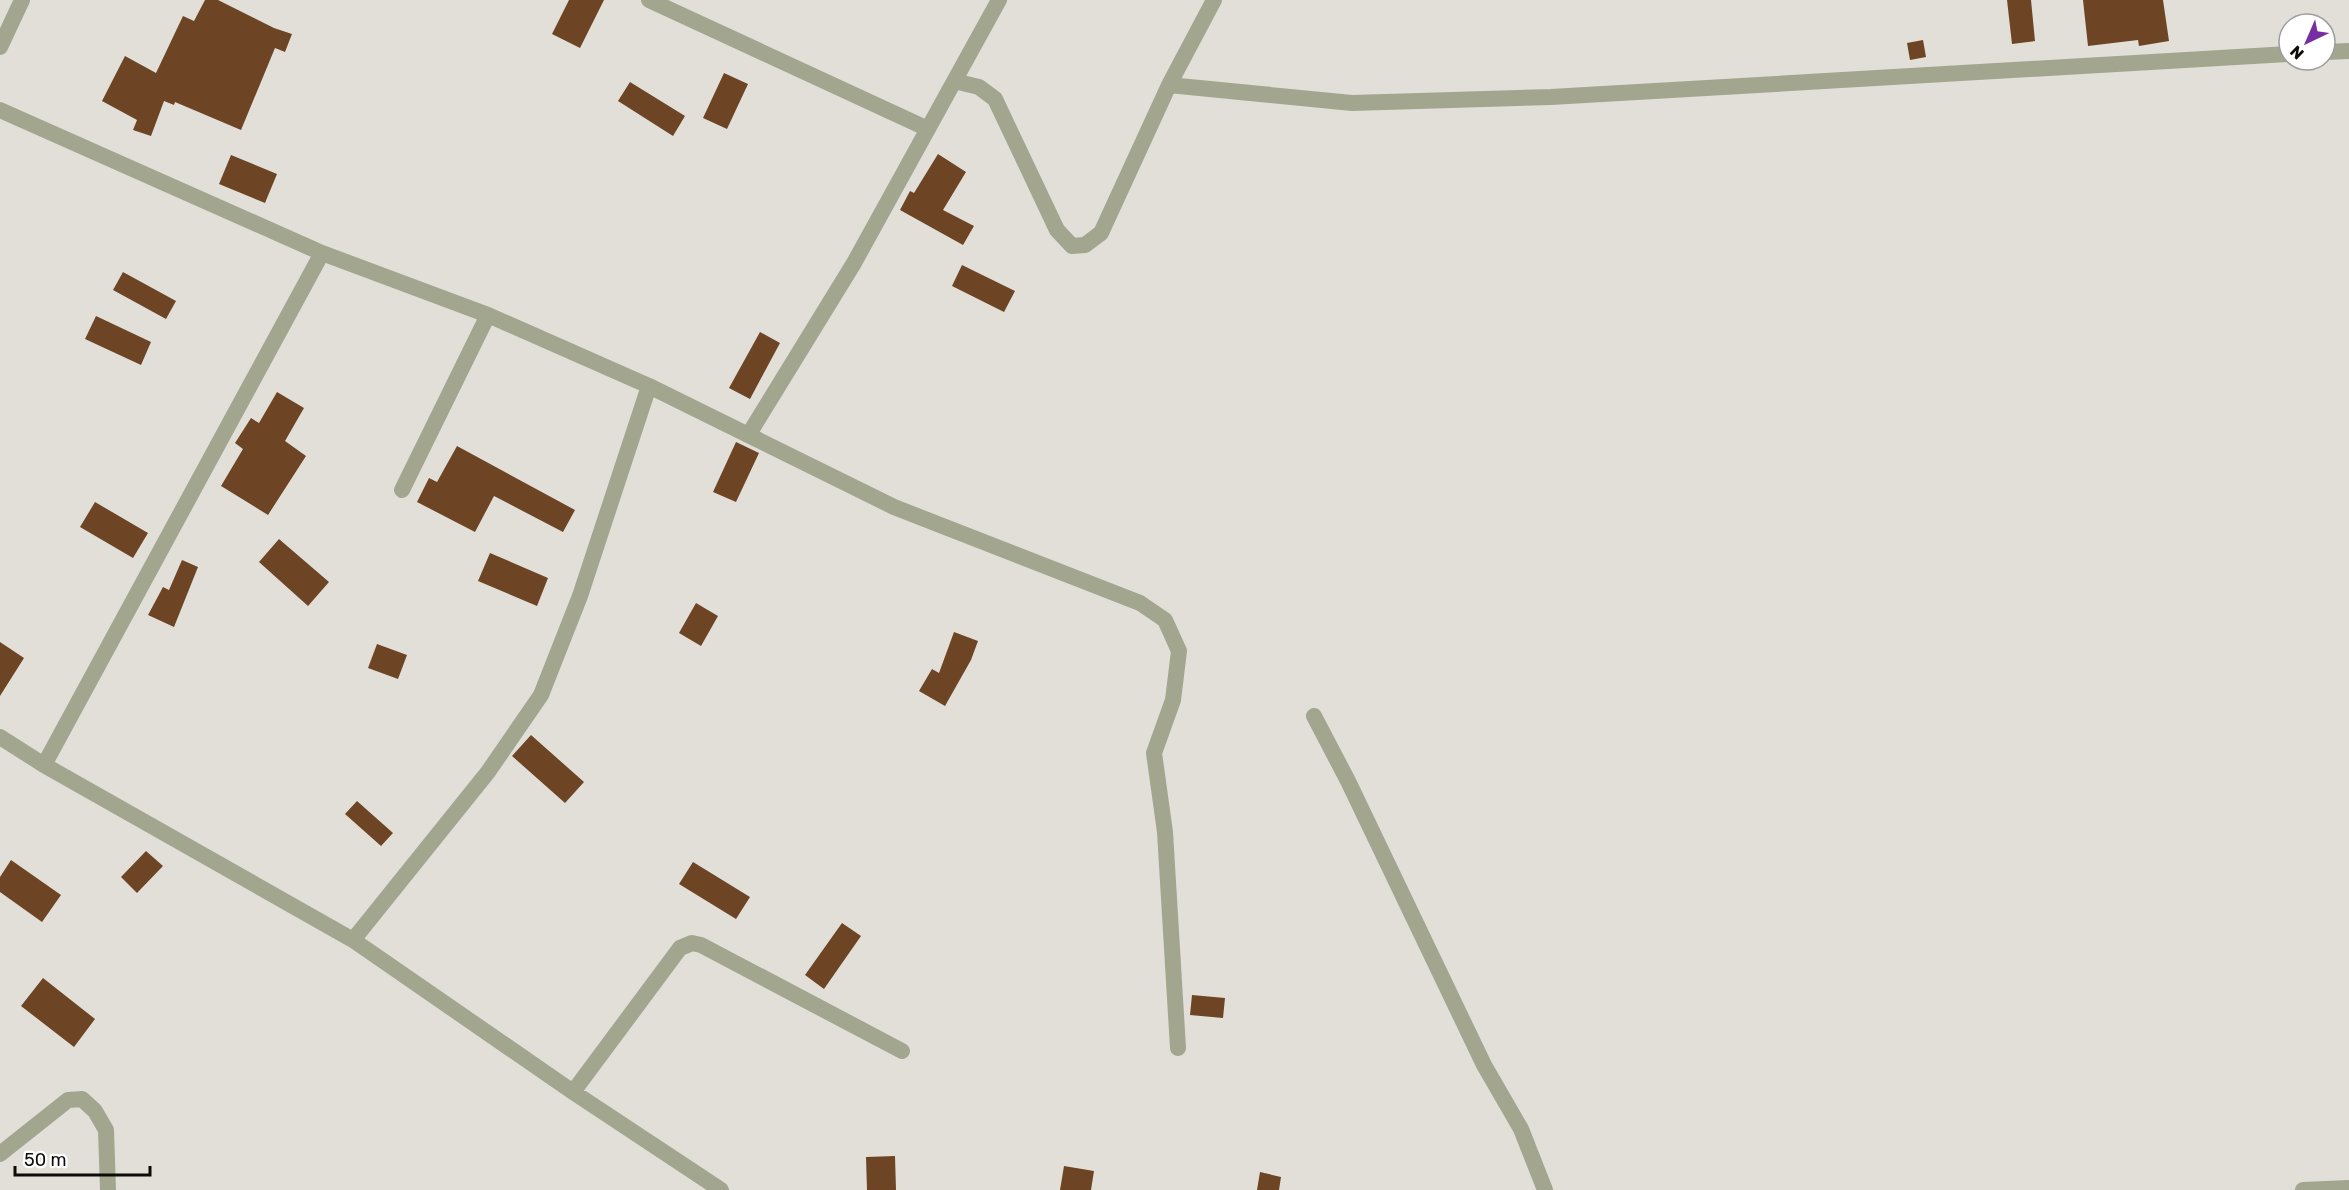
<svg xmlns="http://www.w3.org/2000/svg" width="2349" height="1190" font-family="Rubik,sans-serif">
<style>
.building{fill:#6d4525}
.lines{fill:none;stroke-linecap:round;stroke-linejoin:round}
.street{stroke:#a3a68f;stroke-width:16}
</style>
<rect width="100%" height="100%" fill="#e2dfd9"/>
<!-- building -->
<path class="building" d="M205 0H218L274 28 292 34 285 52 275 48 241 130 175 102 174 105 164 101 151 136 133 130 137 120 102 101 125 56 156 73 183 16 194 21Z
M569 0H604L580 48 552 34Z
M2007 0H2031L2035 41 2012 44Z
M2083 0H2163L2169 41 2139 46 2138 40 2088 46Z
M1923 40 1926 57 1910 60 1907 43Z
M724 73 748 84 727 129 703 118Z
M630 82 685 116 673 136 618 101Z
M938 154 966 172 943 210 974 226 963 245 900 210 910 191 914 193Z
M231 155 277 174 265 203 219 184Z
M962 265 1015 291 1004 312 952 286Z
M123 272 176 301 166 319 113 290Z
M96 316 151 342 141 365 85 339Z
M760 332 780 343 750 399 729 388Z
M277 392 304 408 285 441 306 456 268 515 221 486 243 449 235 443 251 418 259 423Z
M736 442 759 453 736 502 713 492Z
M457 446 575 510 563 532 494 496 475 532 417 502 429 478 437 482Z
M95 502 148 533 133 558 80 527Z
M279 539 329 582 308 606 259 562Z
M490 553 548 578 537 606 478 581Z
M182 560 198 567 174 627 148 615 163 587 169 590Z
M696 603 718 616 701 646 679 633Z
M954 632 978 641 971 660 945 706 919 691 932 669 939 673Z
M0 642 24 658 0 696Z
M377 644 407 655 398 679 368 668Z
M531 735 584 782 565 803 512 756Z
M357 801 393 833 381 846 345 814Z
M146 851 163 866 137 893 121 877Z
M11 860 61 895 42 922 0 892V877Z
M693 862 750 897 736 919 679 884Z
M842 923 861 936 824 989 805 975Z
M43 978 95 1019 74 1047 21 1006Z
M1192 995 1225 998 1223 1018 1190 1015Z
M895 1156 896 1190H867L866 1157Z
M1064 1166 1094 1171 1091 1190H1060Z
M1260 1172 1281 1177 1279 1190H1257Z"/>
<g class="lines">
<!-- street -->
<path class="street" d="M649 0 928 129
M0 47 22 0
M2325 52 2349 51
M954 81 979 87 995 99 1057 230 1072 246 1085 245 1101 233 1169 85 1352 103 1551 97 2289 54
M1169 85 1214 0
M0 110 322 253 488 315 649 386 894 507 1140 603 1165 620 1179 651 1173 700 1154 753 1165 832 1178 1048
M749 434 854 263 999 0
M402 490 488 315
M1314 716 1348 781 1484 1065 1521 1129 1545 1190
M0 737 44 765 353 940 573 1092 721 1190
M44 765 322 253
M353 940 488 772 541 695 580 596 649 386
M573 1092 680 948 692 943 701 945 902 1051
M0 1154 68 1100 82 1099 95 1111 106 1130 108 1190
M2303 1190 2349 1188"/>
</g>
<!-- north arrow -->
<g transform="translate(2307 42) rotate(224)"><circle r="28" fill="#ffffff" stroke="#9e9d9d" stroke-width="1.5"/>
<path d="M0-4.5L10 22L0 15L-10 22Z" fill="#762ea2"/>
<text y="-9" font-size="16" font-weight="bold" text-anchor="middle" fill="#0c0b09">N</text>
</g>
<!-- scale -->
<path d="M15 1166v9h135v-9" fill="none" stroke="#0c0b09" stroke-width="3"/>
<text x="24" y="1166" font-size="18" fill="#0c0b09" stroke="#ffffff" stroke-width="4.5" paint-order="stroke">50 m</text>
</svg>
